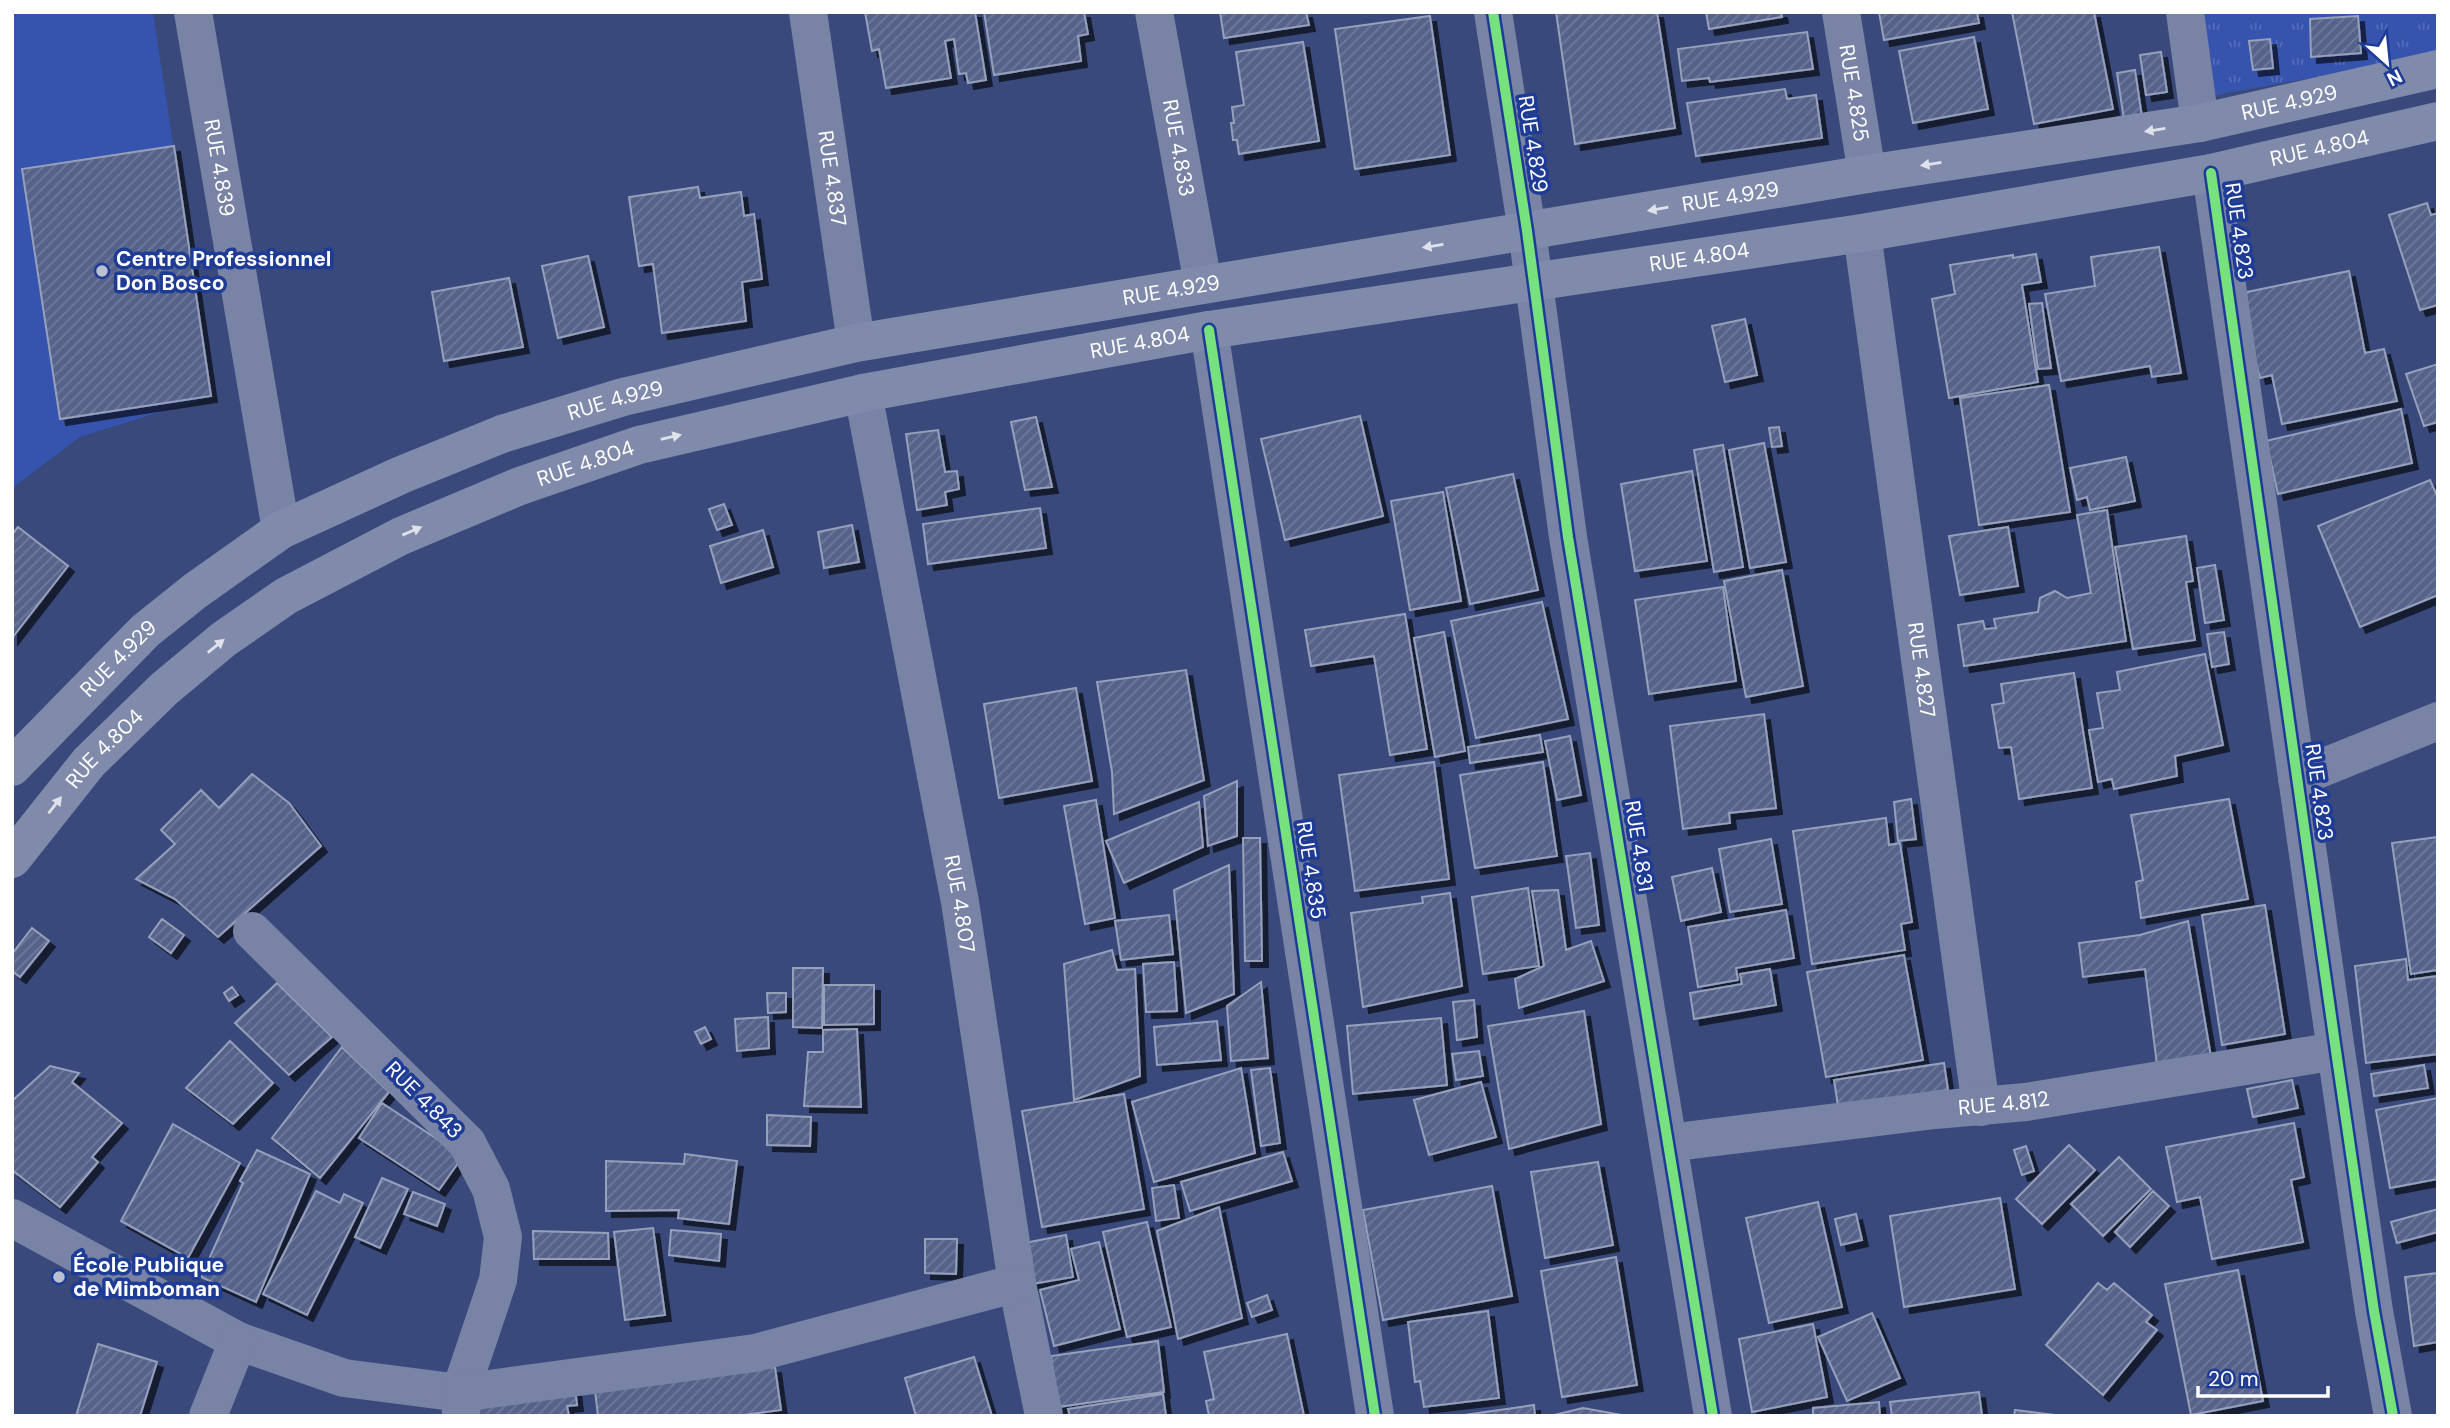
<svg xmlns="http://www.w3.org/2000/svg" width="2450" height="1428" font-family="'DM Sans',sans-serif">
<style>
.grass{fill:url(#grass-tufts)}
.garden{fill:#3653ad}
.building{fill:url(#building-hatch);stroke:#97a0bb;stroke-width:2;filter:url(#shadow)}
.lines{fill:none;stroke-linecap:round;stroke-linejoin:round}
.minor{stroke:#7883a6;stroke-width:38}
.primary{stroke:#808bab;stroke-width:38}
.cycleway-casing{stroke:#1e3b96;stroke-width:15}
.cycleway{stroke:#77e17e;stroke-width:10}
.oneway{fill:#dfe2ea}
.poi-dot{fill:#babfd1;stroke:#1e3b96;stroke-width:2.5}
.labels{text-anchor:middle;stroke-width:7;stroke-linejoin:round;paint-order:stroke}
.street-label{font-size:21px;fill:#fff;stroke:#1e3b96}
.poi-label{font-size:21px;font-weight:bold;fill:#fff;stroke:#1e3b96;text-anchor:start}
</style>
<defs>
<pattern id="grass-tufts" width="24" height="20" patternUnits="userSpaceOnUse" patternTransform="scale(1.75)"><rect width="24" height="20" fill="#3653ad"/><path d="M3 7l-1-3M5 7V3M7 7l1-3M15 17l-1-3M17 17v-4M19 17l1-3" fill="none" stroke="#546db9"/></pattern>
<pattern id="building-hatch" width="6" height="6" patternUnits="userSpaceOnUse" patternTransform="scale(1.75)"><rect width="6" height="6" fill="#56628a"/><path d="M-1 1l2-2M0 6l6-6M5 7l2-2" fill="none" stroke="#6f7a9c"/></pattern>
<filter id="shadow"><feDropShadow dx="6" dy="6" stdDeviation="0" flood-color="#0009"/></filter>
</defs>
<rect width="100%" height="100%" fill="#39497b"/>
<!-- grass -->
<path class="grass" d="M2201 12H2438V55L2211 96Z"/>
<!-- garden -->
<path class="garden" d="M12 12H153L211 396 80 437 12 488Z"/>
<!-- building -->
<path class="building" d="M865 12H975L986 80 968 83 966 73 959 74 954 39 945 41 951 78 886 88 879 49 872 51Z
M984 12H1084L1088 34 1078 36 1081 61 994 75Z
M1220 12H1306L1309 25 1224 38Z
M1556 12H1657L1675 128 1575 144Z
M1706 12H1781L1782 17 1709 29Z
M1879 12H1977L1979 23 1884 40Z
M2012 12H2094L2113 109 2034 124Z
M1430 16 1450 155 1355 169 1335 29Z
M2358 16 2361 53 2311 57 2310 19Z
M1807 32 1813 69 1710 82 1709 78 1682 81 1678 49Z
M1974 37 1988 109 1913 123 1899 51Z
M2270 39 2273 68 2253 70 2249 41Z
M1303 42 1319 141 1239 154 1237 140H1233L1231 123H1234L1232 107 1244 105 1236 52Z
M2161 52 2167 92 2146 95 2140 55Z
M2135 70 2142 117 2124 120 2117 73Z
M1785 89 1787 99 1816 95 1822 138 1696 156 1687 103Z
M174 146 211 396 60 419 22 169Z
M698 187 700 198 741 192 744 216 754 214 762 279 742 282 746 321 662 333 653 264 639 266 629 197Z
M2427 203 2431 215 2438 213V305L2420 310 2389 215Z
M2159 247 2181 373 2152 377 2150 366 2061 381 2045 294 2095 286 2091 257Z
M2036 254 2041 282 2022 285 2038 382 1949 398 1932 299 1955 294 1950 265 2013 255V258Z
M588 256 604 327 558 338 542 266Z
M2349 271 2365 353 2384 349 2397 401 2282 424 2272 375 2260 378 2237 294Z
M509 278 523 347 444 361 432 292Z
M2042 303 2051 368 2038 369 2029 304Z
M1745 319 1757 375 1725 382 1712 326Z
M2438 364V422L2424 426 2406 374Z
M2049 385 2070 512 1979 525 1960 398Z
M2401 409 2412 463 2278 494 2266 441Z
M1360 416 1383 516 1285 540 1261 439Z
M1036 417 1052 487 1025 490 1011 422Z
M1779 427 1782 446 1772 447 1769 428Z
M938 430 945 472 957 471 959 489 945 492 947 505 917 510 906 434Z
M1764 443 1786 562 1750 568 1729 450Z
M1723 445 1743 567 1714 572 1694 450Z
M2126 457 2135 501 2090 510 2087 497 2077 500 2070 468Z
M1692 471 1707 561 1635 571 1621 484Z
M1513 474 1538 590 1470 604 1446 488Z
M2430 480 2438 498V595L2360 627 2318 526Z
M1443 492 1461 601 1410 610 1391 501Z
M724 504 732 525 717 530 709 509Z
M1040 508 1046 548 928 564 923 524Z
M2107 510 2126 641 1964 666 1958 625 1983 621 1985 629 1996 628 1994 619 2038 612 2040 598 2055 591 2067 598 2091 593 2077 515Z
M852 525 859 562 824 568 818 532Z
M18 527 68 566 12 638V535Z
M2008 527 2018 586 1960 595 1949 536Z
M763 530 773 567 721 583 710 546Z
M2186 536 2193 581 2186 582 2195 640 2133 649 2115 547Z
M2215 565 2224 620 2205 623 2197 568Z
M1782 570 1803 686 1746 697 1724 581Z
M1723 587 1736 681 1649 694 1635 600Z
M1542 602 1568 719 1476 738 1451 621Z
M1405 614 1427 749 1390 755 1374 656 1311 666 1305 630Z
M1444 632 1465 751 1435 757 1414 638Z
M2224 632 2229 664 2212 667 2207 634Z
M2205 654 2223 745 2175 756 2177 776 2114 789 2112 779 2098 782 2089 730 2103 728 2097 693 2120 690 2117 672Z
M1186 670 1204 780 1114 814 1112 772 1097 682Z
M2074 673 2092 788 2019 799 2011 747 1999 748 1993 711 1992 705 2004 703 2001 684Z
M1076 688 1092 781 999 798 984 704Z
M1764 714 1776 808 1729 813 1730 823 1683 829 1670 726Z
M1540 735 1543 752 1470 763 1468 747Z
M1570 736 1581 795 1557 800 1545 741Z
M1434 762 1449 879 1355 891 1339 775Z
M1543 762 1557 856 1475 868 1460 775Z
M252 774 289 803 321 846 218 937 175 899 136 879 175 844 161 830 201 790 219 808Z
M1237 781V836L1208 846 1204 796Z
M1911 799 1916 839 1898 841 1894 802Z
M2229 799 2248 899 2141 918 2136 882 2143 880 2131 815Z
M1096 800 1115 918 1085 924 1064 806Z
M1199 802 1203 847 1124 883 1106 841Z
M1886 818 1889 845 1900 843 1912 922 1901 924 1905 950 1812 964 1793 831Z
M2438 837V970L2411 974 2392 843Z
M1243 838H1260L1262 961H1245Z
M1771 839 1782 904 1730 912 1719 849Z
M1590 853 1599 925 1576 928 1566 856Z
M1229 865 1234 994 1186 1013 1174 890Z
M1712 868 1721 912 1681 921 1672 877Z
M1528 888 1539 966 1483 974 1472 897Z
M1558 890 1566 950 1591 941 1604 981 1519 1008 1515 979 1544 966 1532 891Z
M1450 893 1462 986 1363 1007 1351 913 1423 903 1422 897Z
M2265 905 2285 1034 2222 1045 2202 915Z
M1786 910 1794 958 1736 968 1738 980 1698 987 1688 927Z
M1169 915 1173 954 1121 960 1115 921Z
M162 919 184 935 171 953 149 937Z
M2188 921 2211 1057 2158 1073 2145 969 2083 977 2079 943 2140 935Z
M32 928 49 941 20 977 12 971V954Z
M1112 950 1117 970 1135 969 1140 1076 1074 1100 1064 964Z
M1904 955 1923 1060 1826 1077 1807 972Z
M2406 959 2408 980 2438 976V1054L2366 1063 2355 966Z
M1174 962 1177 1011 1146 1012 1143 964Z
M793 968H823L822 1028 793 1027Z
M1770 969 1776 1005 1694 1019 1690 993 1742 984 1740 974Z
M1261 982 1268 1058 1231 1061 1227 1006Z
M277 983 332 1037 289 1075 235 1023Z
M824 985H874V1024L824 1025Z
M232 987 238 995 229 1001 224 993Z
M767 993H786V1012L768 1013Z
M1474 1000 1477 1037 1457 1040 1453 1002Z
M1584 1011 1601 1124 1509 1149 1488 1026Z
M768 1017 769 1048 737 1051 735 1019Z
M1441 1018 1447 1085 1353 1094 1347 1026Z
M1217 1021 1221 1060 1157 1065 1154 1027Z
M705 1027 711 1039 701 1044 695 1032Z
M857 1029 861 1107 804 1106 808 1052H823V1030Z
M230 1041 273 1083 233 1124 186 1088Z
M342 1047 389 1092 320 1178 272 1138Z
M1479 1051 1483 1076 1456 1080 1452 1054Z
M1944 1063 1948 1090 1838 1106 1834 1080Z
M2424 1065 2428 1088 2374 1096 2371 1074Z
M50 1066 79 1073 72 1082 122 1123 92 1157 98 1162 60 1207 12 1170V1101Z
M1241 1068 1255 1153 1154 1182 1132 1102Z
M1270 1068 1280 1143 1261 1146 1251 1070Z
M2292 1080 2298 1108 2253 1117 2247 1089Z
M1481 1082 1496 1137 1429 1155 1414 1100Z
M1124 1094 1144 1209 1042 1227 1022 1111Z
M2438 1098V1179L2390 1188 2376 1110Z
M382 1103 463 1156 439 1190 359 1138Z
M767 1115 811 1117 810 1146 767 1145Z
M2294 1123 2304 1177 2291 1180 2303 1242 2212 1259 2200 1197 2177 1202 2166 1147Z
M173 1124 240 1163 188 1258 121 1221Z
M2069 1145 2095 1170 2042 1224 2016 1199Z
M2026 1146 2034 1171 2022 1175 2014 1150Z
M257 1150 310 1174 256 1302 201 1277 243 1183 240 1181Z
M1283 1152 1292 1181 1190 1211 1181 1182Z
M685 1154 737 1161 729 1224 678 1218 679 1210 606 1211V1161L684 1164Z
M2119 1157 2151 1189 2103 1236 2071 1204Z
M1598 1162 1613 1245 1545 1258 1531 1172Z
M382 1178 408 1189 380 1248 355 1237Z
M1174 1185 1179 1218 1156 1221 1152 1188Z
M1492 1186 1512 1296 1383 1320 1363 1210Z
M316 1191 340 1203 344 1194 363 1203 307 1315 263 1294Z
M2153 1191 2169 1206 2130 1247 2115 1232Z
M413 1192 445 1204 437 1226 404 1214Z
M2000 1198 2015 1289 1904 1307 1890 1216Z
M1818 1202 1842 1307 1769 1323 1746 1218Z
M1219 1207 1242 1318 1178 1339 1157 1231Z
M2438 1209V1232L2397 1243 2391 1222Z
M1856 1214 1862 1240 1841 1245 1835 1219Z
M1147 1222 1171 1327 1127 1337 1103 1232Z
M653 1228 665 1315 625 1320 614 1232Z
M671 1230 721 1234 719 1261 669 1255Z
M533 1231 608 1233 609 1259H534Z
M1066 1235 1073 1277 1026 1285 1019 1244Z
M925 1239H957L956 1274 925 1273Z
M1099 1242 1120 1329 1054 1346 1040 1290 1079 1280 1071 1249Z
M1616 1257 1637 1385 1562 1397 1541 1271Z
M2238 1270 2263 1401 2191 1415 2165 1284Z
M2438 1273V1342L2414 1346 2405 1277Z
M2098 1283 2107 1290 2114 1283 2152 1315 2146 1322 2157 1330 2103 1395 2046 1345Z
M1267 1295 1272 1310 1252 1317 1247 1303Z
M1488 1311 1499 1398 1424 1407 1420 1381 1415 1382 1408 1322Z
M1872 1313 1900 1378 1847 1401 1818 1337Z
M1813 1324 1827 1397 1752 1412 1739 1339Z
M1287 1334 1304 1416H1209L1206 1401 1214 1399 1204 1352Z
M1158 1341 1164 1392 1058 1407 1051 1356Z
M98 1344 157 1362 140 1416H76Z
M974 1357 992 1416H916L905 1378Z
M775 1367 781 1410 736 1416H598L594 1382Z
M575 1388 577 1405 567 1406 569 1416H469L467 1402Z
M1979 1392 1982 1416H1892L1890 1402Z
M1163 1394 1166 1416H1070L1068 1409Z
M1879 1402 1880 1416H1813V1408Z
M1534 1405 1535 1416H1457Z
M1583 1408 1627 1416H1550Z
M2015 1410 2063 1416H2014Z"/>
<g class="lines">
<!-- minor -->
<g class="minor">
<path id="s1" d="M193 12 281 530"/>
<path id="s2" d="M808 12 856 343"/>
<path id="s3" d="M1154 12 1203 284"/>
<path d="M1493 12 1527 231 1568 537 1713 1416"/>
<path id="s4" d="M1841 12 1867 174"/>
<path d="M2185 12 2200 123"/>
<path d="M2211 173 2336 1051 2374 1311 2393 1416"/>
<path id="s5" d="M1862 233 1981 1107"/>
<path d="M1209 330 1375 1416"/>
<path id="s6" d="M863 393 960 902 1017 1283 1044 1416"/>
<path d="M2297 778 2438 721"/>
<path id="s7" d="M1668 1143 1935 1110 2026 1102 2336 1051"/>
<path d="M12 1218 238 1341 344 1378 460 1393 498 1280 503 1237 491 1189 467 1143 252 931"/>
<path d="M461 1414 460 1393 755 1353 1017 1283"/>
<path d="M208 1416 238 1341"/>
</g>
<!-- primary -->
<g class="primary">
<path id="s8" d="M12 767 145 631 195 591 281 530 401 475 502 434 623 397 856 343 1867 174 2200 123 2438 69"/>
<path id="s9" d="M12 859 89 762 164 689 224 639 286 596 401 536 520 486 639 445 863 393 1209 330 1862 233 2211 173 2438 121"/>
</g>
<defs>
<path id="cycleway" d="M1493 12 1527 231 1568 537 1713 1416
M2211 173 2336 1051 2374 1311 2393 1416
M1209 330 1375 1416"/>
</defs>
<!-- cycleway casing -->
<use href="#cycleway" class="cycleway-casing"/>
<!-- cycleway -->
<use href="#cycleway" class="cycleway"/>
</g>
<!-- one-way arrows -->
<defs><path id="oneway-solid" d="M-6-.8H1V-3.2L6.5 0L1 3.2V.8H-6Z" transform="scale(1.75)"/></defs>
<g class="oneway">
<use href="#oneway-solid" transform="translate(2155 130) rotate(171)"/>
<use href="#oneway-solid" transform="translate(1931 164) rotate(171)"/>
<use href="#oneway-solid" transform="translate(1658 209) rotate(170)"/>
<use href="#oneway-solid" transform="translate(1433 246) rotate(171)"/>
<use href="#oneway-solid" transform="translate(671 437) rotate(-13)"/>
<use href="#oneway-solid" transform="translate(412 531) rotate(-23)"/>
<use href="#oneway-solid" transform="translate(216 646) rotate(-39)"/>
<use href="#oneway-solid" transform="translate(55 805) rotate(-52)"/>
</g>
<!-- markers -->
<g class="poi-dot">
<circle cx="102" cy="271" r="7"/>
<circle cx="59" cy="1277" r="7"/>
</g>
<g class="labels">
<!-- street labels -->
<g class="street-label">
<text dy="7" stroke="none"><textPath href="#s4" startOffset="82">RUE 4.825</textPath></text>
<text dy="7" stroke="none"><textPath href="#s8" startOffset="2420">RUE 4.929</textPath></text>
<text transform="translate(1533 144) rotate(81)" y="7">RUE 4.829</text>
<text dy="7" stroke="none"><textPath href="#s3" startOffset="138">RUE 4.833</textPath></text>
<text dy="7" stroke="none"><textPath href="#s9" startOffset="2474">RUE 4.804</textPath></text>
<text dy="7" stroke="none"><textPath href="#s1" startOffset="158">RUE 4.839</textPath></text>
<text dy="7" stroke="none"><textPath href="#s2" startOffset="168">RUE 4.837</textPath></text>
<text dy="7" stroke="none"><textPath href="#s8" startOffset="1853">RUE 4.929</textPath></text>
<text transform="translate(2239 231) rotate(82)" y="7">RUE 4.823</text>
<text dy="7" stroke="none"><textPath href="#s9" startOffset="1844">RUE 4.804</textPath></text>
<text dy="7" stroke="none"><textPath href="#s8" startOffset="1286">RUE 4.929</textPath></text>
<text dy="7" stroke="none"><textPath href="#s9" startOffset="1278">RUE 4.804</textPath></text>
<text dy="7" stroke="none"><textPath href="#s8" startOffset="719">RUE 4.929</textPath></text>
<text dy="7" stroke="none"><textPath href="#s9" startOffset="710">RUE 4.804</textPath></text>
<text dy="7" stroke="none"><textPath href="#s8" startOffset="152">RUE 4.929</textPath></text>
<text dy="7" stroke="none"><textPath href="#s5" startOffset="441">RUE 4.827</textPath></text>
<text dy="7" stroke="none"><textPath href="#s9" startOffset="144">RUE 4.804</textPath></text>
<text transform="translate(2319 792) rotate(82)" y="7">RUE 4.823</text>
<text transform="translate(1639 846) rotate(81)" y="7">RUE 4.831</text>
<text transform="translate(1311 870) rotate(81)" y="7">RUE 4.835</text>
<text dy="7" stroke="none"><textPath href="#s6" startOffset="520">RUE 4.807</textPath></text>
<text transform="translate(424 1100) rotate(45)" y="7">RUE 4.843</text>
<text dy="7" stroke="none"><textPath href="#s7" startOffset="338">RUE 4.812</textPath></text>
</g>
<!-- poi labels -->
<g class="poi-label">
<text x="116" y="266">Centre Professionnel<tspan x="116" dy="24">Don Bosco</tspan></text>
<text x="73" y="1272">École Publique<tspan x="73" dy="24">de Mimboman</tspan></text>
</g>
</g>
<!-- border -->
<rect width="2450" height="1428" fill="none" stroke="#ffffff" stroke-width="28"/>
<!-- north arrow -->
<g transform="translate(2387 63) rotate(153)" stroke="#1e3b96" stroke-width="5" paint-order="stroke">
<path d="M0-5L12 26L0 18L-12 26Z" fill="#ffffff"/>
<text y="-10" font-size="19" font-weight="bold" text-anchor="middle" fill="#ffffff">N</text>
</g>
<!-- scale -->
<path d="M2198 1386v10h130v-10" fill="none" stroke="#ffffff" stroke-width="3.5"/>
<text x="2208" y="1386" font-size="21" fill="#ffffff" stroke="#1e3b96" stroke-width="5" paint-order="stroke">20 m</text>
</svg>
